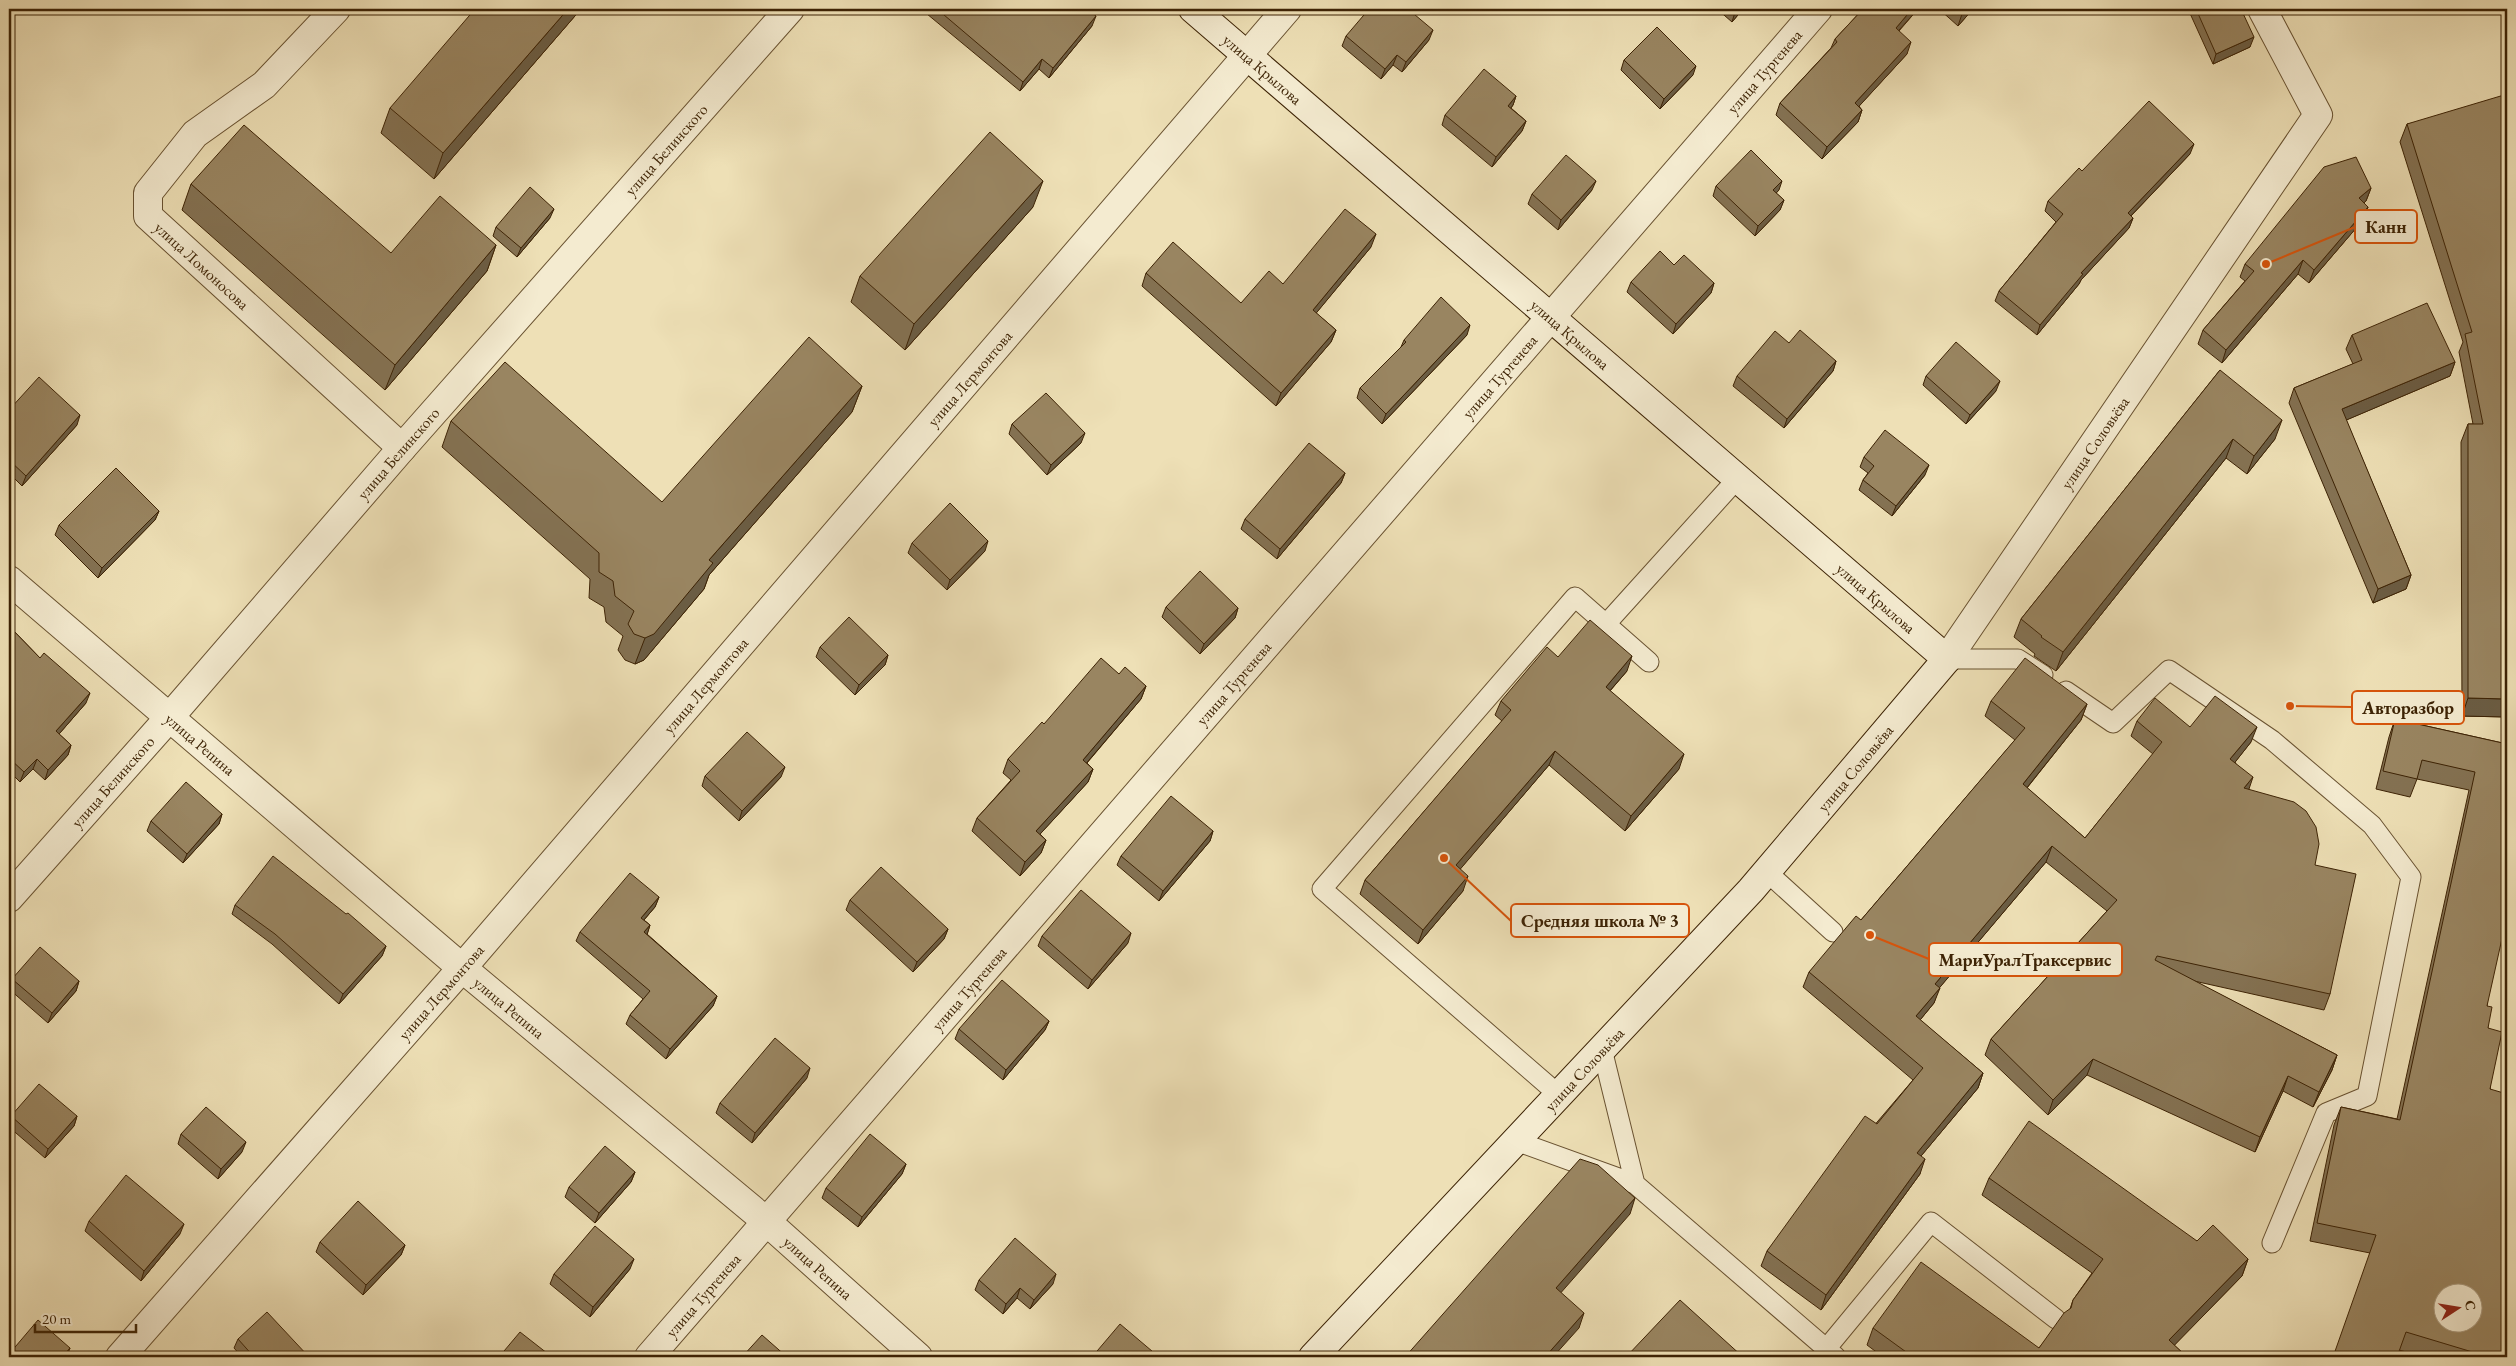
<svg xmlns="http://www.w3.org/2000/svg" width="2516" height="1366" font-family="'EB Garamond',serif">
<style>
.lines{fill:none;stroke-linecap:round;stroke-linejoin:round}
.service-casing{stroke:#695231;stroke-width:21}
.minor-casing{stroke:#695231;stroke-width:30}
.secondary-casing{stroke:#3d2305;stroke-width:30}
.service{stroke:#f4ebd0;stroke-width:19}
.minor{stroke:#f4ebd0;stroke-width:28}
.secondary{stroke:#f4ebd0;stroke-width:28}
.wall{fill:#847253;stroke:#3d2305}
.shaded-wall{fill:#6b5d44;stroke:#3d2305}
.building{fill:#998561;stroke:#3d2305;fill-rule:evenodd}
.labels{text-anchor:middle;stroke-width:4;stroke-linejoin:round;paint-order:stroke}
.street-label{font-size:16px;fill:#3d2305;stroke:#f4ebd0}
.leader{fill:none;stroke:#d7540b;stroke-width:2}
.callout-dot{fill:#d7540b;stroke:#f4ebd0;stroke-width:2}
.callout{fill:#f4ebd0;stroke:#d7540b;stroke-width:2}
.callout-label{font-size:18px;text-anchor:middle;font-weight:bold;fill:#3d2305}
</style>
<rect width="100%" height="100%" fill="#eee0b6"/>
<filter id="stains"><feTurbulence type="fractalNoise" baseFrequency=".004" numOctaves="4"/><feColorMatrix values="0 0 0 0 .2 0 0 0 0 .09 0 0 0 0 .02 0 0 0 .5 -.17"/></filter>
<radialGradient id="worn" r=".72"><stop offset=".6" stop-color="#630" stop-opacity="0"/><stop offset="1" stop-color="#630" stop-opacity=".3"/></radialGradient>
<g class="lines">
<defs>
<path id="service" d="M1606 624 1737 479
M1947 659H2018L2043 675
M2066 691 2113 723 2169 670 2272 740 2372 825 2411 877 2367 1096 2326 1113 2272 1243
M1767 872 1833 932
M1602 1049 1635 1184
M1559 1095 1322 889 1575 597 1649 662
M1516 1141 1635 1184 1836 1357
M1826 1349 1931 1222 2056 1319"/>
<g id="minor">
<path id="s1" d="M336 9 264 85 195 134 148 193V216L402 448"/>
<path id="s2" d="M9 580 462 968 766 1221 918 1357"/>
<path id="s3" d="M1947 659 2318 115 2262 9"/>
<path id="s4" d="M9 898 168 719 402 448 790 9"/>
<path id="s5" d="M120 1357 462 968 1287 9"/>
<path id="s6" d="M649 1357 1818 9"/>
</g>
<g id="secondary">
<path id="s7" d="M1193 9 1947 659 1751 890 1313 1357"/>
</g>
</defs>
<!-- service casing -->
<use href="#service" class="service-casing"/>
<!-- minor casing -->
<use href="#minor" class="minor-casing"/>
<!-- secondary casing -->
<use href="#secondary" class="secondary-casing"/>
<!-- service -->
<use href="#service" class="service"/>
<!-- minor -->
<use href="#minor" class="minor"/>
<!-- secondary -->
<use href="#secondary" class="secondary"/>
</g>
<!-- wall -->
<path class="wall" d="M581 9 434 179 381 133 390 108Z
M921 9H1087L1092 26 1049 78 1039 69 1020 91Z
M1717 9H1743L1732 22Z
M1863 9H1918L1899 31 1907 54 1859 106 1862 110 1858 122 1822 159 1776 115 1780 103 1831 48 1835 39Z
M1939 9H1973L1958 26Z
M2188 9H2241L2250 47 2213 64Z
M1346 36 1429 40 1402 72 1393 65 1381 79 1342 46Z
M1624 60 1693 75 1660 109 1621 70Z
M1516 96 1513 105 1511 108 1526 121 1522 131 1492 167 1442 125 1445 115Z
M2507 107V717L2462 716 2461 442 2468 424H2473L2459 352 2463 342 2400 142 2407 124Z
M2190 154 2131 216 2133 218 2129 228 2081 280 2079 284 2037 335 1995 301 1999 291 2056 222 2045 211 2048 201 2082 171Z
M191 184 391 253 496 245 487 271 385 390 182 210Z
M1716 186 1779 190 1776 193 1784 200 1780 210 1755 236 1713 196Z
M2371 188 2366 201 2364 203 2368 207 2363 220 2309 283 2298 274 2222 363 2198 344 2203 330 2245 281 2240 277 2245 264Z
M1592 190 1558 230 1528 204 1532 194Z
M1033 207 905 350 851 302 860 276Z
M550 218 517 257 493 236 496 227Z
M1371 247 1316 313 1336 330 1331 342 1276 406 1142 286 1146 273 1241 303 1283 284Z
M1674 265 1714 283 1711 293 1673 334 1627 292 1631 282Z
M1467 335 1382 424 1357 398 1360 388 1401 347 1404 340Z
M2352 335 2455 362 2450 376 2346 420 2411 575 2406 589 2373 603 2289 403 2294 388 2353 364 2346 349Z
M1789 343 1836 361 1833 371 1784 428 1733 386 1737 376Z
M2220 370 2275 439 2247 474 2226 458 2056 671 2034 656 2035 654 2014 637 2021 619Z
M1926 376 1996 391 1966 424 1923 385Z
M862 386 852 412 709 575 704 589 644 660 635 664 625 660 618 650 623 636 606 622 604 607 589 598 590 579 442 447 451 421 662 502Z
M9 410 77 425 22 486 9 473Z
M1012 424 1081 443 1047 475 1009 434Z
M1864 457 1925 475 1892 516 1859 490 1863 480 1868 473 1860 467Z
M1345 473 1341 483 1277 559 1241 529 1245 519Z
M159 511 155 520 98 578 55 535 59 525Z
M912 543 985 551 947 590 908 553Z
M1166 607 1238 608 1235 618 1200 654 1162 617Z
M9 626 40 658 86 703 59 734 71 745 68 755 45 780 33 769 20 782 9 771Z
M820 647 888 655 885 665 855 695 816 657Z
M1558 657 1627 671 1610 691 1679 769 1625 831 1549 765 1460 869 1463 891 1418 944 1360 894 1365 880 1502 721 1495 715 1501 701Z
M1119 674 1146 686 1141 699 1087 763 1093 769 1088 782 1040 834 1046 840 1041 853 1020 876 972 831 977 818 1011 780 1003 773 1008 759 1044 724Z
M1991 701 2087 704 2081 720 2027 788 2085 838 2153 754 2131 736 2137 721 2190 727 2251 742 2235 762 2249 790 2315 865 2330 994 2324 1010 2194 981 2337 1055 2332 1070 2313 1107 2283 1091 2255 1152 2087 1075 2048 1115 1985 1055 1991 1039 2107 911 2046 862 1939 988 1934 1003 1920 1020 1983 1073 1978 1088 1921 1156 1920 1174 1821 1310 1761 1266 1767 1251 1913 1080 1803 987 1809 972 1861 920 2015 740 1985 716Z
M2395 719 2507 744 2487 1006 2501 1357H2424L2399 1350 2370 1253 2310 1241 2334 1125 2341 1107 2397 1119 2469 790 2417 779 2410 797 2376 789 2389 737Z
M705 776 781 777 739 821 702 786Z
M222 814 219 824 183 863 147 831 151 821Z
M1213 831 1210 841 1159 901 1117 865 1121 856Z
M659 897 655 907 644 920 650 925 647 934 717 996 713 1006 666 1059 626 1024 630 1015 643 999 576 941 580 932Z
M850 900 948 929 944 939 913 972 846 910Z
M235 905 386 946 382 956 339 1004 272 944 232 914Z
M1042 936 1128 943 1088 989 1038 946Z
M12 979 79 981 76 991 48 1023 9 989Z
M1049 1021 1045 1030 1003 1080 955 1039 959 1029Z
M807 1078 752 1143 716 1113 720 1103Z
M11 1116H77L74 1126 45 1158 9 1127V1124Z
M181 1134 242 1152 218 1179 178 1144Z
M906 1164 902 1174 858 1227 822 1198 826 1188Z
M635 1172 631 1182 595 1223 565 1197 569 1187Z
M1989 1178 2197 1241 2248 1259 2242 1276 2174 1345 2187 1357H1883L1867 1345 1873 1328 2039 1348 2070 1309 2073 1300 2092 1273 1982 1195Z
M89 1221 180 1234 141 1281 85 1231Z
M320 1242 405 1245 401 1255 363 1295 316 1252Z
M630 1269 590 1317 550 1284 554 1274Z
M979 1280 1053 1284 1030 1309 1017 1298 1003 1314 975 1290Z
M238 1339 309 1357H242L234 1348Z
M70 1348 66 1357H9L10 1353Z"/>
<!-- shaded-wall -->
<path class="shaded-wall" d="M568 9H581L434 179 443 153Z
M1736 9H1743L1732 22Z
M1912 9H1918L1891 39 1896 28Z
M1967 9H1973L1958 26 1962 14Z
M1096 16 1092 26 1049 78 1053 68Z
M1433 30 1429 40 1402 72 1406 62Z
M2254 37 2250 47 2213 64 2216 54Z
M1911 42 1907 54 1851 115 1855 103Z
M1397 55 1393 65 1381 79 1385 69Z
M1042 59 1039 69 1020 91 1023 82Z
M1696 66 1693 75 1660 109 1664 99Z
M1516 96 1513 105 1505 116 1508 106Z
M1862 110 1858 122 1822 159 1827 147Z
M1526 121 1522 131 1492 167 1496 157Z
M2194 144 2190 154 2124 223 2128 213Z
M1043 181 1033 207 905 350 914 324Z
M1596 181 1592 190 1558 230 1561 220Z
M1782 181 1779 190 1770 200 1773 190Z
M2371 188 2366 201 2354 212 2359 198Z
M1784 200 1780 210 1755 236 1758 226Z
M2368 207 2363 220 2309 283 2314 270Z
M554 209 550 218 517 257 521 248Z
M2133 218 2129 228 2081 280 2079 284 2037 335 2040 325 2081 273Z
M1376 234 1371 247 1308 323 1313 310Z
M496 245 487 271 385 390 395 365Z
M2303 260 2298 274 2222 363 2226 350Z
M1714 283 1711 293 1673 334 1676 324Z
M1470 325 1467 335 1382 424 1386 414Z
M1336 330 1331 342 1276 406 1281 393Z
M1836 361 1833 371 1784 428 1787 419Z
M2455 362 2450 376 2337 424 2342 409Z
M2000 381 1996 391 1966 424 1970 415Z
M862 386 852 412 709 575 704 589 644 660 635 664 645 638 709 560Z
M80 415 77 425 22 486 26 476Z
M2282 420 2275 439 2247 474 2254 456Z
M1085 433 1081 443 1047 475 1051 465Z
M2233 439 2226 458 2056 671 2063 652Z
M1929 465 1925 475 1892 516 1896 506Z
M1345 473 1341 483 1277 559 1280 549Z
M159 511 155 520 98 578 102 568Z
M988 541 985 551 947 590 950 580Z
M2411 575 2406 589 2373 603 2378 589Z
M1238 608 1235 618 1200 654 1204 644Z
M888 655 885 665 855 695 859 685Z
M1632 656 1627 671 1601 701 1606 687Z
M1146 686 1141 699 1078 773 1083 760Z
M90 693 86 703 53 741 56 731Z
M2468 698 2507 699V717L2462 716Z
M2087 704 2081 720 2017 800 2023 784Z
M2257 727 2251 742 2225 775 2230 759Z
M71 745 68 755 45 780 48 770Z
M1555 751 1549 765 1451 880 1456 865Z
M1684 754 1679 769 1625 831 1631 816Z
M37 759 33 769 20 782 24 772Z
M785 767 781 777 739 821 742 811Z
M1093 769 1088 782 1031 844 1036 831Z
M2253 777 2248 792 2244 788Z
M222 814 219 824 183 863 187 854Z
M1213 831 1210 841 1159 901 1163 891Z
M1046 840 1041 853 1020 876 1025 862Z
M2052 846 2046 862 1930 999 1935 984Z
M1468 876 1463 891 1418 944 1423 930Z
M659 897 655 907 637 928 641 918Z
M650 925 647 935 644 932Z
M948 929 944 939 913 972 917 962Z
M1131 933 1128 943 1088 989 1092 980Z
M386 946 382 956 339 1004 343 994Z
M79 981 76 991 48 1023 52 1013Z
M1940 988 1934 1003 1911 1031 1916 1016Z
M717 996 713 1006 666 1059 670 1049Z
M1049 1021 1045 1030 1003 1080 1006 1070Z
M2337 1055 2332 1070 2313 1107 2319 1092Z
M2093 1059 2087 1075 2048 1115 2053 1100Z
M810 1068 807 1078 752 1143 755 1133Z
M1983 1073 1978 1088 1911 1168 1917 1153Z
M2288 1076 2283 1091 2255 1152 2260 1137Z
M77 1116 74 1126 45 1158 48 1149Z
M246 1142 242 1152 218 1179 221 1169Z
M1925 1159 1920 1174 1821 1310 1826 1295Z
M906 1164 902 1174 858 1227 862 1217Z
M635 1172 631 1182 595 1223 599 1213Z
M1635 1198 1630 1214 1551 1304 1556 1288Z
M184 1224 180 1234 141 1281 144 1271Z
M405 1245 401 1255 363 1295 366 1285Z
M634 1259 630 1269 590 1317 593 1307Z
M2248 1259 2242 1276 2163 1357 2169 1340Z
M1056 1274 1053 1284 1030 1309 1034 1300Z
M1020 1288 1017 1298 1003 1314 1006 1304Z
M1584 1313 1579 1328 1553 1357H1545Z
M70 1348 66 1357H62Z"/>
<!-- building -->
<path class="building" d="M475 9H568L443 153 390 108Z
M937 9H1087L1096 16 1053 68 1042 59 1023 82Z
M1369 9H1408L1433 30 1406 62 1397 55 1385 69 1346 36Z
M1863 9H1912L1896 28 1911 42 1855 103 1862 110 1827 147 1780 103 1837 42 1835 39Z
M1957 9H1967L1962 14Z
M2196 9H2241L2254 37 2216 54Z
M1657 27 1696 66 1664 99 1624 60Z
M1484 69 1516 96 1508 106 1526 121 1496 157 1445 115Z
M2504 95 2507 107V699L2468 698V424H2483L2465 334 2472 332 2407 124Z
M2149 101 2194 144 2128 213 2133 218 2081 273 2083 274 2040 325 1999 291 2063 214 2048 201 2079 168 2082 171Z
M244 125 391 253 440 196 496 245 395 365 191 184Z
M990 132 1043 181 914 324 860 276Z
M1751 150 1782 181 1773 190 1784 200 1758 226 1716 186Z
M1566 155 1596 181 1561 220 1532 194Z
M2356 157 2371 188 2359 198 2368 207 2314 270 2303 260 2226 350 2203 330 2254 271 2245 264 2324 167Z
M530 187 554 209 521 248 496 227Z
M1345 209 1376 234 1313 310 1336 330 1281 393 1146 273 1173 242 1241 303 1269 271 1283 284Z
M1660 251 1674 265 1684 255 1714 283 1676 324 1631 282Z
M1441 297 1470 325 1386 414 1360 388 1406 342 1404 340Z
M2427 303 2455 362 2342 409 2411 575 2378 589 2294 388 2362 360 2352 335Z
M1800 330 1836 361 1787 419 1737 376 1775 331 1789 343Z
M809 337 862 386 709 560 713 563 654 634 645 638 634 634 628 624 634 611 615 596 613 581 599 572V553L451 421 505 362 662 502Z
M1956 342 2000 381 1970 415 1926 376Z
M2220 370 2282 420 2254 456 2233 439 2063 652 2041 637 2042 636 2021 619Z
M39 377 80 415 26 476 9 460V410Z
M1046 393 1085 433 1051 465 1012 424Z
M1885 430 1929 465 1896 506 1863 480 1874 466 1864 457Z
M1309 443 1345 473 1280 549 1245 519Z
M116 468 159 511 102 568 59 525Z
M950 503 988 541 950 580 912 543Z
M1200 571 1238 608 1204 644 1166 607Z
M849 617 888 655 859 685 820 647Z
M1590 620 1632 656 1606 687 1684 754 1631 816 1555 751 1456 865 1468 876 1423 930 1365 880 1511 710 1501 701 1547 647 1558 657Z
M9 626 40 658 44 653 90 693 56 731 71 745 48 770 37 759 24 772 9 758V707L15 700 9 694Z
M1101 658 1119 674 1125 667 1146 686 1083 760 1093 769 1036 831 1046 840 1025 862 977 818 1020 771 1008 759 1042 722 1044 724Z
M2025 658 2087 704 2023 784 2085 838 2162 742 2137 721 2155 698 2190 727 2215 696 2257 727 2230 759 2253 777 2244 788 2294 802 2306 811 2316 827 2319 844 2315 865 2356 874 2330 994 2157 956 2155 960 2337 1055 2319 1092 2288 1076 2260 1137 2093 1059 2053 1100 1991 1039 2117 900 2052 846 1935 984 1940 988 1916 1016 1983 1073 1917 1153 1925 1159 1826 1295 1767 1251 1865 1116 1877 1124 1923 1068 1809 972 1856 916 1861 920 2025 728 1991 701Z
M2395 719 2507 744V916L2487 1006 2492 1007 2488 1028 2502 1032 2490 1089 2507 1094V1337L2501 1357H2489L2406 1332 2397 1357H2333L2376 1235 2317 1223 2341 1107 2400 1120 2475 772 2422 760 2417 779 2383 771ZM2444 1294H2474V1324H2444Z
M747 732 785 767 742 811 705 776Z
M186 782 222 814 187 854 151 821Z
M1171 796 1213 831 1163 891 1121 856Z
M273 856 346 914 348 913 386 946 343 994 275 934 235 905Z
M881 867 948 929 917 962 850 900Z
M630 873 659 897 641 918 650 925 644 932 717 996 670 1049 630 1015 650 991 580 932Z
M1081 890 1131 933 1092 980 1042 936Z
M40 947 79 981 52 1013 12 979Z
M1002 980 1049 1021 1006 1070 959 1029Z
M775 1038 810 1068 755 1133 720 1103Z
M39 1084 77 1116 48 1149 11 1116Z
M206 1107 246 1142 221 1169 181 1134Z
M2029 1121 2197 1241 2213 1225 2248 1259 2169 1340 2187 1357H1913L1873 1328 1921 1262 2039 1348 2064 1313 2071 1308 2073 1300 2103 1259 1989 1178Z
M870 1134 906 1164 862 1217 826 1188Z
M605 1146 635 1172 599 1213 569 1187Z
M1580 1159 1598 1165 1635 1198 1556 1288 1584 1313 1545 1357H1405Z
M126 1175 184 1224 144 1271 89 1221Z
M358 1201 405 1245 366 1285 320 1242Z
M595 1226 634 1259 593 1307 554 1274Z
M1015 1238 1056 1274 1034 1300 1020 1288 1006 1304 979 1280Z
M1680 1300 1743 1357H1626Z
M267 1312 309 1357H254L238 1339Z
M38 1320 70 1348 62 1357H15L10 1353Z
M1120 1324 1159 1357H1092Z
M520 1332 552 1357H499Z
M762 1335 787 1357H742Z"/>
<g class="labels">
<!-- street labels -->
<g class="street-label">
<text dy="6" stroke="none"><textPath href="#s7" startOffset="92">улица Крылова</textPath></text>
<text dy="6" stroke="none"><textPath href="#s6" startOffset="1702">улица Тургенева</textPath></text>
<text dy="6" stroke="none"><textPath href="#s4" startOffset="996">улица Белинского</textPath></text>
<text dy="6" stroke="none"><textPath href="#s1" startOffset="361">улица Ломоносова</textPath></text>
<text dy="6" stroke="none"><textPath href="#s7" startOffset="498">улица Крылова</textPath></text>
<text dy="6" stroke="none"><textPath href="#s6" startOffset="1298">улица Тургенева</textPath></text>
<text dy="6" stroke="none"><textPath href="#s5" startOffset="1296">улица Лермонтова</textPath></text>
<text dy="6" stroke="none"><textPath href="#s3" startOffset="262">улица Соловьёва</textPath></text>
<text dy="6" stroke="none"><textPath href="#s4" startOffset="591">улица Белинского</textPath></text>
<text dy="6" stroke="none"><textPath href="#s7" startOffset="902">улица Крылова</textPath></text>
<text dy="6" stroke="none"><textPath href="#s6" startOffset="892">улица Тургенева</textPath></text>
<text dy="6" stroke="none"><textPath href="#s5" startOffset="891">улица Лермонтова</textPath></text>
<text dy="6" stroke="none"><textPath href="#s2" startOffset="252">улица Репина</textPath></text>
<text transform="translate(1855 768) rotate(-50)" y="6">улица Соловьёва</text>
<text dy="6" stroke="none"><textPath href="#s4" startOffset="156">улица Белинского</textPath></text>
<text dy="6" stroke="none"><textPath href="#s6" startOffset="488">улица Тургенева</textPath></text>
<text dy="6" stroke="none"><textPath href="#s5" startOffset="486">улица Лермонтова</textPath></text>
<text dy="6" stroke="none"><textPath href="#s2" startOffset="658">улица Репина</textPath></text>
<text transform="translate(1584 1069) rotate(-47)" y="6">улица Соловьёва</text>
<text dy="6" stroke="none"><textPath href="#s2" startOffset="1062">улица Репина</textPath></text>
<text dy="6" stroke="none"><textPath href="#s6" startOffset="82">улица Тургенева</textPath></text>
</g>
</g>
<!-- callouts -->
<path class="leader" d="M2266 264L2355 227M2290 706L2352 707M1444 858L1511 921M1870 935L1929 959"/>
<g class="callout-dot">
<circle cx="2266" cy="264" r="5"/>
<circle cx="2290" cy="706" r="5"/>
<circle cx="1444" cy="858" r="5"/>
<circle cx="1870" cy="935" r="5"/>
</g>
<g class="callout">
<rect x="2355" y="210" width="62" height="33" rx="5"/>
<rect x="2352" y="691" width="112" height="33" rx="5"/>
<rect x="1511" y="904" width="178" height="33" rx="5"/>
<rect x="1929" y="943" width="193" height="33" rx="5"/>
</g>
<g class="callout-label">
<text x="2386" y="233">Канн</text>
<text x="2408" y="714">Авторазбор</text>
<text x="1600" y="927">Средняя школа № 3</text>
<text x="2025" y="966">МариУралТраксервис</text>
</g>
<!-- margin -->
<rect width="2516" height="1366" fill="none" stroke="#eee0b6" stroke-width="30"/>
<rect x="10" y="10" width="2496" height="1346" fill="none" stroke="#3d2305" stroke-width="2.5"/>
<rect x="15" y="15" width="2486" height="1336" fill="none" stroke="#3d2305"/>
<!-- north arrow -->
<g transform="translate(2458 1308) rotate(78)"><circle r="24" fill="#f4ebd0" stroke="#ab9b7f"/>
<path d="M0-4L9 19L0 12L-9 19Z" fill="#8f2418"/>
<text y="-8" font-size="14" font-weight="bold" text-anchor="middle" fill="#3d2305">С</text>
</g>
<!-- scale -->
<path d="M35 1324v8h101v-8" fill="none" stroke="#3d2305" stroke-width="2.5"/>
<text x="42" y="1324" font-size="15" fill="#3d2305" stroke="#f4ebd0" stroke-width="4" paint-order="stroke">20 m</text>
<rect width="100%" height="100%" filter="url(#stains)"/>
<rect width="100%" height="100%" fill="url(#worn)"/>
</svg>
